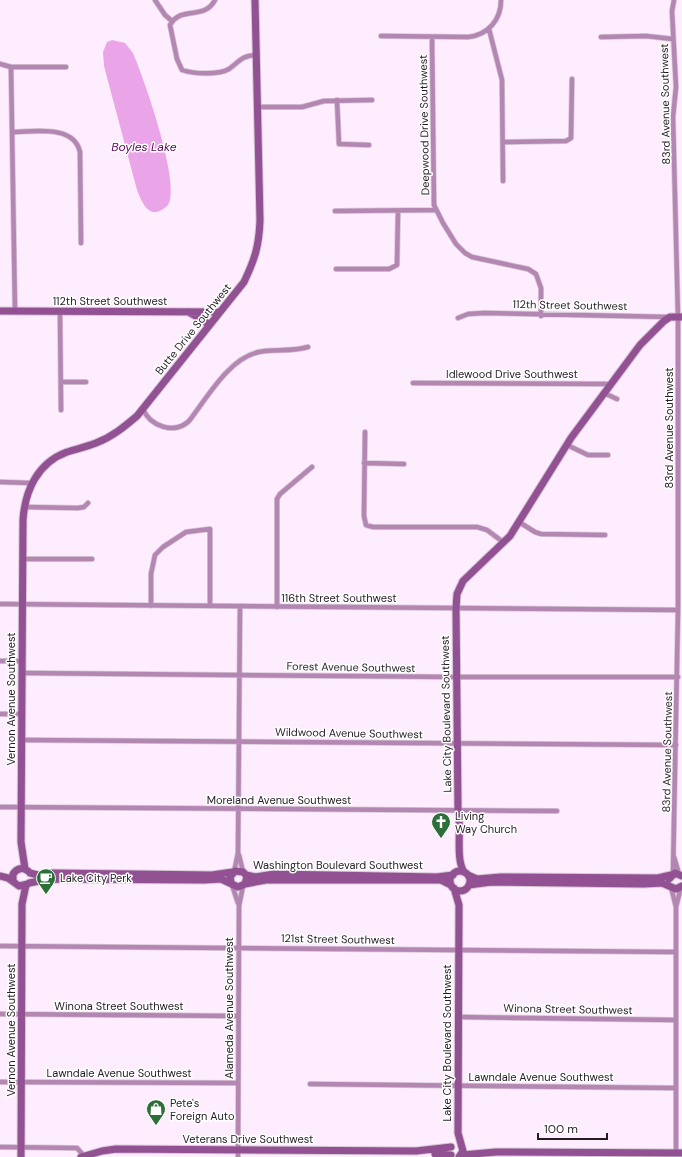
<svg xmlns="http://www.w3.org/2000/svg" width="682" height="1157" font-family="'DM Sans',sans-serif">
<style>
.water{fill:#eaa5e8}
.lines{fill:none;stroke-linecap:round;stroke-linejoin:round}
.street-casing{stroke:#d7c8d7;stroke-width:6}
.secondary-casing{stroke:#d7c8d7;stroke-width:9}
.street{stroke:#b487b3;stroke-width:4.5}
.secondary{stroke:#925192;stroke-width:7}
.labels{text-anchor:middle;stroke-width:3;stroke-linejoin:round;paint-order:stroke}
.street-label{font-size:11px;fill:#231d23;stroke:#fff}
.poi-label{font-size:11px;fill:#231d23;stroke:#fff;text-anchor:start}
.water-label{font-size:12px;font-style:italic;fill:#5b045c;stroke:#fff}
</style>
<rect width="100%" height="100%" fill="#feedfe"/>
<!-- water -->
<path class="water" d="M112 40 125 43 133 53C144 79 181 184 168 205 150 222 143 205 137 190L104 66 103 52 107 42Z"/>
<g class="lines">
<defs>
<path id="street" d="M155 0 165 15 172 21
M215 0C204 21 181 5 170 25L177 59 182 70C193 74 219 75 229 69 240 61 241 56 256 55
M489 29 502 80 503 181
M381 36 468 37C488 35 501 20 501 0
M432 37 434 205 443 223 456 244 465 253 472 257 528 269 536 274 541 288V316
M601 37 646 36 673 39
M0 64 11 67H66
M11 67 15 311
M337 100 339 144 369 145
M257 107H302L324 101 372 100
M12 132C33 132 74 124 80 152L81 243
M503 142 566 141 571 138 572 79
M335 211 435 210
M336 269H389L397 265 398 211
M60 312 61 410
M458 318 468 314 484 313 669 317
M61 382H86
M413 383 611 384
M604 393 617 399
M143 409C150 426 174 435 189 421 207 398 229 358 259 352 276 349 291 352 308 347
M365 432 364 516 366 525 373 527H477L487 530 503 542
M567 445 588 455H608
M364 463 404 464
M0 482 31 483
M24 507 78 508 84 507 88 503
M519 522 535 532 541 534 605 535
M23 559H92
M0 604 678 610
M151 606V574L155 555 163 547 186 532 210 529V606
M277 607V499L280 494 312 467
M0 661H23
M23 673 456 677H678
M0 714H23
M23 740 676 745
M0 807 557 811
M239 855 243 872
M674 857 679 874
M234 872 238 853 240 606
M673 874 678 610V317L673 117 676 87 672 11 674 0
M232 885 238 903
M671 887 676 907
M0 946 676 952
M0 1014 238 1016
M459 1017 676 1020
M0 1082 238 1083
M310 1084 676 1088
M0 1147 77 1148 84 1156
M676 1153V907L681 887
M238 1157 239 906 243 886"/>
<path id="secondary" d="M0 311 220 312
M188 312 205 321 209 326
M25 869 21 842 23 520C25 491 37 463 67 452 76 449 86 447 96 443 112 437 124 427 137 416L244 282C255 259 259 246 260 220L255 0
M450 881a10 10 0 1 1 20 0a10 10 0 1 1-20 0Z
M464 872C455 858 462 828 458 810L456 608 457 594 463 581 510 536 571 438 640 345 664 321 670 317H682
M30 873 42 876 53 873 212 875 233 872
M246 875 256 877 274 874 437 877 453 875
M468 875 477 879 501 877 658 878 671 875
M0 876 8 878 19 886 28 884
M669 879 675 873 682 876
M13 881V874C17 868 23 867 28 871
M29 883 50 879 204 880 221 879 238 887 245 884 247 876 243 872 235 871 230 877 231 882
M245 884 266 880H441L451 885
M469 885 491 882 644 884 662 883 676 889 682 886
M454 888 459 905 458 1133 463 1151 459 1157
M435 1154 451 1155
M462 1155 496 1152 682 1153
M21 1157 22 904 26 885
M81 1157 102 1151 116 1149 416 1151 451 1147"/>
</defs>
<!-- street casing -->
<use href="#street" class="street-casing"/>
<!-- secondary casing -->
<use href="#secondary" class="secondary-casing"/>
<!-- street -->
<use href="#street" class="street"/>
<!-- secondary -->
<use href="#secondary" class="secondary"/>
</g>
<!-- icons -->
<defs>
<symbol id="church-pin" viewBox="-11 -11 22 30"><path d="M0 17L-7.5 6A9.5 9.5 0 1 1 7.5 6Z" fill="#2d6f39" stroke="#fff"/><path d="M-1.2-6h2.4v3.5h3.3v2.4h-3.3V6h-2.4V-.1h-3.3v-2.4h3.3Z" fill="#fff"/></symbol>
<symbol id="cafe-pin" viewBox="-11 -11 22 30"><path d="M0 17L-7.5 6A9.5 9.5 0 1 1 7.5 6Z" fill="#2d6f39" stroke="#fff"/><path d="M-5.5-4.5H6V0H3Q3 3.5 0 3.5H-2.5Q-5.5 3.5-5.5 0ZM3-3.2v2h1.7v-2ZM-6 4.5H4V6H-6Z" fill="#fff"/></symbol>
<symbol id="shop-pin" viewBox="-11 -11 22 30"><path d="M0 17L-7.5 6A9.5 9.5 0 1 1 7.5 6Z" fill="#2d6f39" stroke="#fff"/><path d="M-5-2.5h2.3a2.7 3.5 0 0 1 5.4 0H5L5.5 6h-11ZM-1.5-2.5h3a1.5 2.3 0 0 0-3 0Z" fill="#fff"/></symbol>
</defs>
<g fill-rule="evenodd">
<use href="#church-pin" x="430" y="811" width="22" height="30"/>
<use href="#cafe-pin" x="35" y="867" width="22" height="30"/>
<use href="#shop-pin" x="145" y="1098" width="22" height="30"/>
</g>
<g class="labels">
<!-- street labels -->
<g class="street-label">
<text transform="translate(665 104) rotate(-91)" y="4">83rd Avenue Southwest</text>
<text transform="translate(424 125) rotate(-91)" y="4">Deepwood Drive Southwest</text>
<text x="110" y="305">112th Street Southwest</text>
<text transform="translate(570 305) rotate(1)" y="4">112th Street Southwest</text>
<text transform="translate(193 329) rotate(-51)" y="4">Butte Drive Southwest</text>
<text x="512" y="378">Idlewood Drive Southwest</text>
<text transform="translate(669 428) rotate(-90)" y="4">83rd Avenue Southwest</text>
<text x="339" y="602">116th Street Southwest</text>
<text transform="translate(351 667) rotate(1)" y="4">Forest Avenue Southwest</text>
<text transform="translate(11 699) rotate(-90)" y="4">Vernon Avenue Southwest</text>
<text transform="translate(446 714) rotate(-91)" y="4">Lake City Boulevard Southwest</text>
<text transform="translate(349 733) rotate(1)" y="4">Wildwood Avenue Southwest</text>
<text transform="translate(667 752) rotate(-89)" y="4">83rd Avenue Southwest</text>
<text x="279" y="804">Moreland Avenue Southwest</text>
<text x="338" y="869">Washington Boulevard Southwest</text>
<text transform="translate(338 939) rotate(1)" y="4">121st Street Southwest</text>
<text x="119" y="1010">Winona Street Southwest</text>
<text transform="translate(229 1008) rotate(-90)" y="4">Alameda Avenue Southwest</text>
<text transform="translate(568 1009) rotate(1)" y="4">Winona Street Southwest</text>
<text transform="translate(11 1030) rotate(-90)" y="4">Vernon Avenue Southwest</text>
<text transform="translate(447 1043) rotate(-90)" y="4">Lake City Boulevard Southwest</text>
<text x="119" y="1077">Lawndale Avenue Southwest</text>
<text x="541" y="1081">Lawndale Avenue Southwest</text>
<text x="248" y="1143">Veterans Drive Southwest</text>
</g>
<!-- poi labels -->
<g class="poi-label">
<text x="455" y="820">Living<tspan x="455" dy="13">Way Church</tspan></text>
<text x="60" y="882">Lake City Perk</text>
<text x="170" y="1107">Pete's<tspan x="170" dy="13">Foreign Auto</tspan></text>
</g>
<!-- water labels -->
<g class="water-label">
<text x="144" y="151">Boyles Lake</text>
</g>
</g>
<!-- scale -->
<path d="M538 1133v6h69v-6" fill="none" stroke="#231d23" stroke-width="2"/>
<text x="544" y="1133" font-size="12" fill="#231d23" stroke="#ffffff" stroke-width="3" paint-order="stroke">100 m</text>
</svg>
